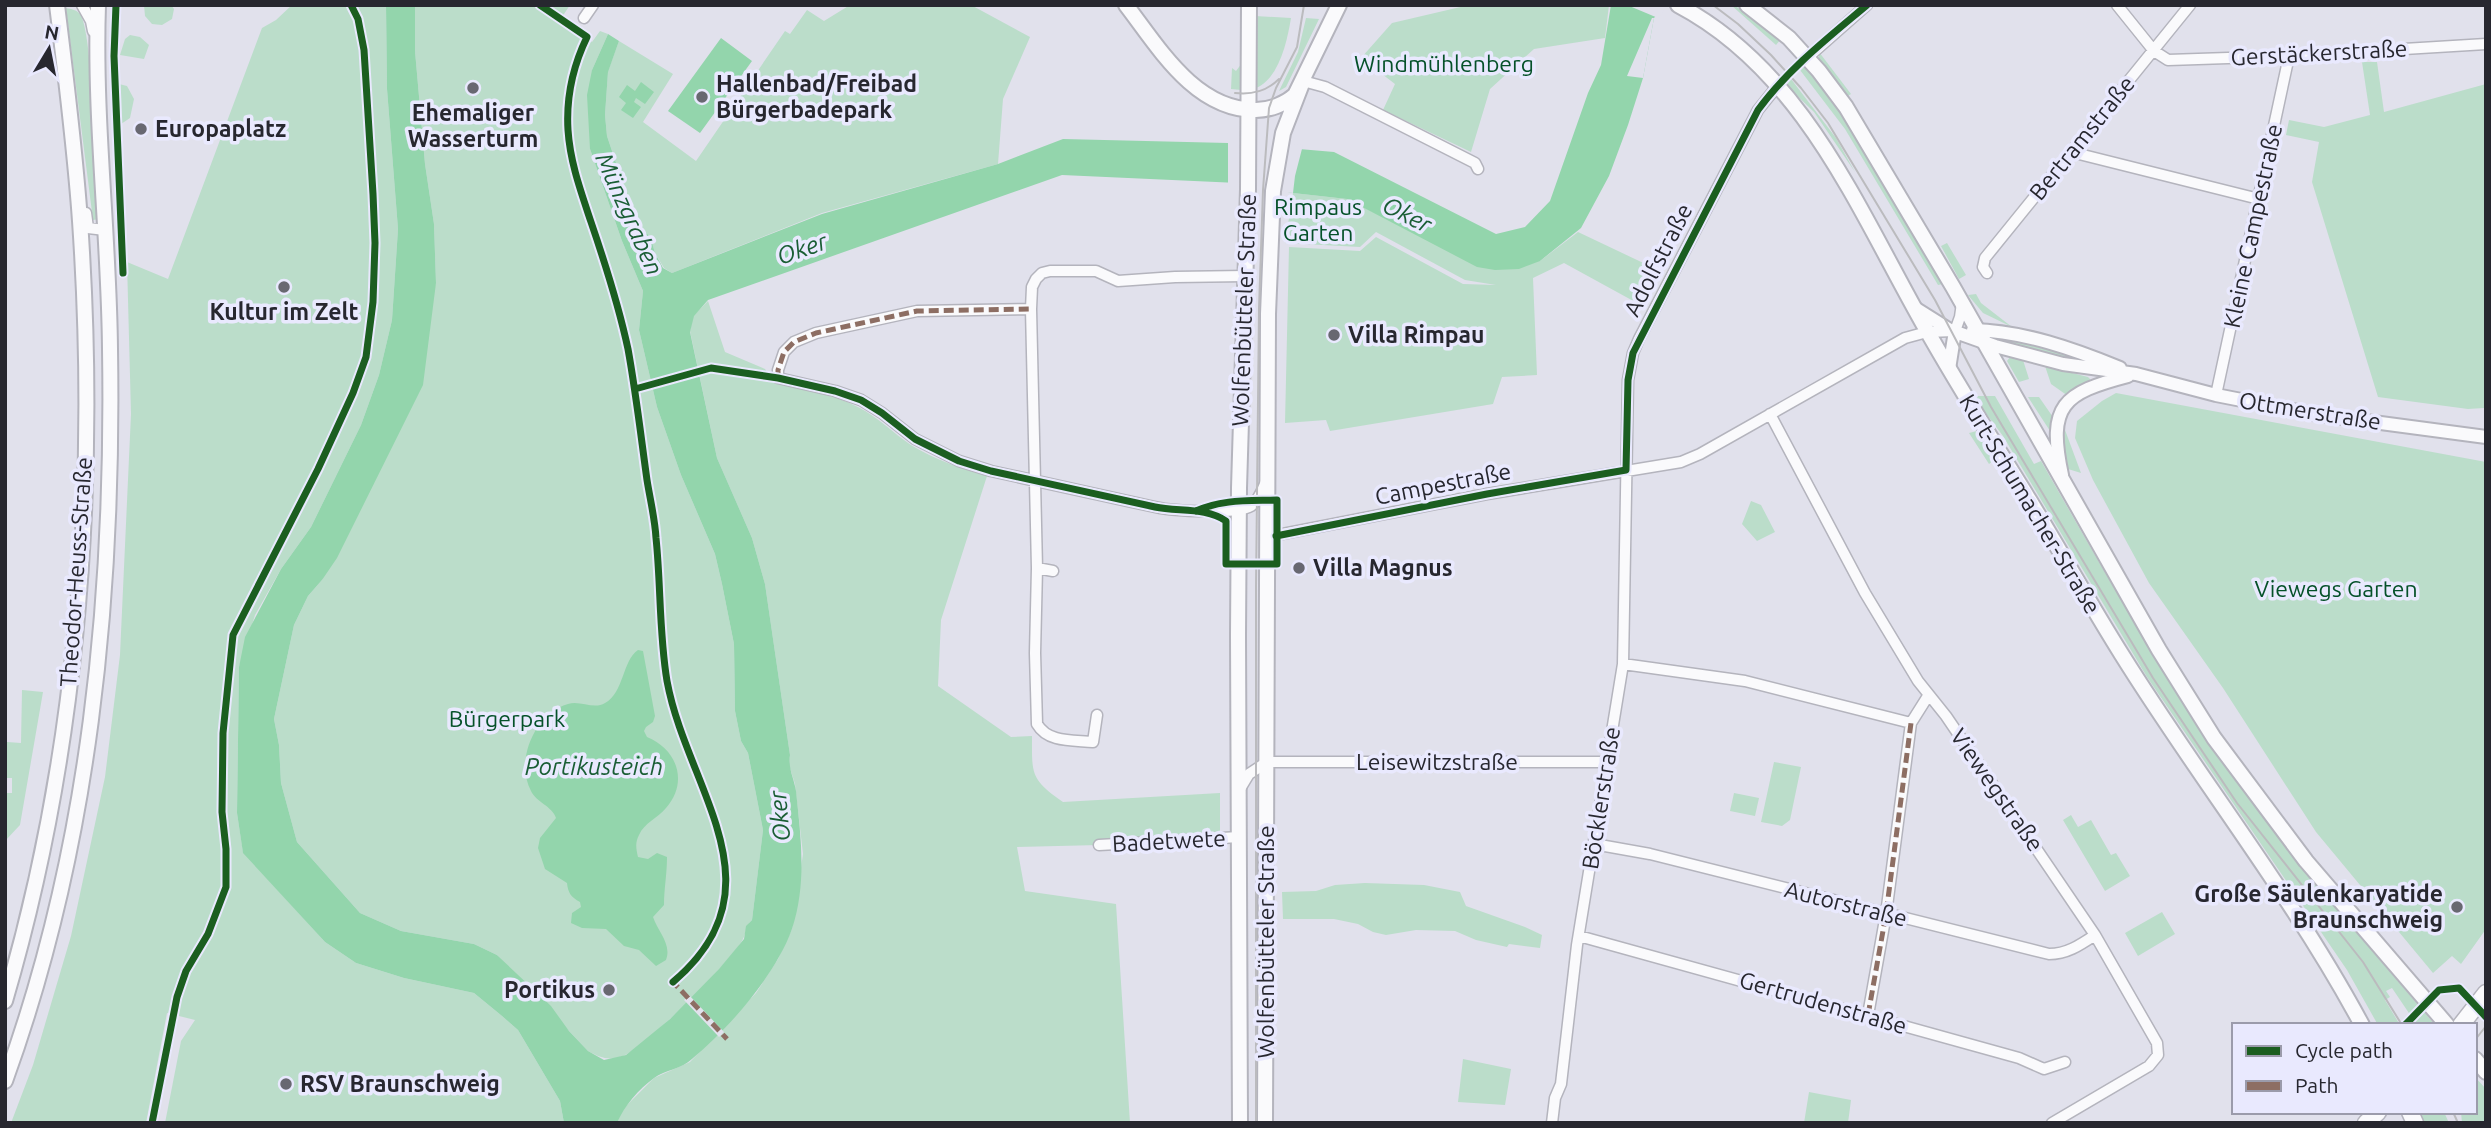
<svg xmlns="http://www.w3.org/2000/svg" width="2491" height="1128" font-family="Ubuntu,sans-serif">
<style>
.green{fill:#bbddca}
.water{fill:#93d5ac}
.pier{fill:#e1e1ec}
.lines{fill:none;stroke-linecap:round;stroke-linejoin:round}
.minor-casing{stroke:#b4b4bd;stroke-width:13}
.tertiary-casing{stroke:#b4b4bd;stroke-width:16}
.secondary-casing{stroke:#b4b4bd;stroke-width:18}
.primary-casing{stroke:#b4b4bd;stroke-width:19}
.minor{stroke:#fafafc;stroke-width:10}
.tertiary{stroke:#fafafc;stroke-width:12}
.secondary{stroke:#fafafc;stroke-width:14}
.primary{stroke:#fafafc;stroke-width:16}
.tram{stroke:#bbbbbe;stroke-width:2}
.quiet{stroke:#8d6e63;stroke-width:5;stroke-dasharray:10 5;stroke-linecap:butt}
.cycleway-casing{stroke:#e9e9fe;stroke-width:11}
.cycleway{stroke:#1b5e20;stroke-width:7}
.poi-dot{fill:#686871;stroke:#e9e9fe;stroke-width:2.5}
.labels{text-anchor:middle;stroke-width:7;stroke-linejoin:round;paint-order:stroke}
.street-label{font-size:23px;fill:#27272f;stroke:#e9e9fe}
.park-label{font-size:23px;fill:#055129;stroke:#e9e9fe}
.poi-label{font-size:23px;font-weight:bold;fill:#27272f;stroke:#e9e9fe;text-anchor:start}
.water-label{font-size:24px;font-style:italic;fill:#1a5e35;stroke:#e9e9fe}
</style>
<rect width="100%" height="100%" fill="#e1e1ec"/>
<!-- green -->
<path class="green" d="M144 5H171L174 9 172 19 162 25 152 24 145 16Z
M292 5H386L387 89 398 229 392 320 379 375 361 425 311 527 281 569 255 615 239 667 237 813 243 852 325 942 356 963 404 978 474 993 502 1016 518 1030 560 1101 564 1123H165L181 1041 195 1020 167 1013 146 1123H11L33 1065 71 936 105 777 120 655 131 414 127 262 168 279 262 28 276 20Z
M415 5H570L560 20 592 42 600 31 608 34 592 70 590 149 622 241 643 291 639 330 657 407 681 475 715 554 722 584 734 644 735 711 741 741 748 753 763 830 752 920C745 926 747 931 743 939 733 960 644 1048 623 1056 609 1061 601 1058 588 1051L497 955 474 944 401 931 360 913 297 842 281 783 279 745 274 719 294 625 308 596 322 580 436 283 434 224 425 164 415 51Z
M850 5H971L1030 37 1003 99 998 164 822 213 672 273 664 268 655 253 651 239 633 214 607 136 605 115 608 71 619 41 673 74 643 122 696 161 785 31 790 34 807 10 824 21Z
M1469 5H1609L1605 38 1534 49 1490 89 1471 152 1383 110 1395 84 1361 58 1392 23Z
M1731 5H1734L1781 39 1776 45Z
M66 8C71 9 77 10 80 14 93 31 97 188 99 219L93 220Z
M1255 16 1291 18C1287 42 1279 80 1254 89Z
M1306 18 1319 19 1286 87 1279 91 1298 52Z
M130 35 140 37 149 45 144 59 120 55 125 39Z
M1819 52 1851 94 1846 97 1819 63Z
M2362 62H2377L2384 112 2486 84 2484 408 2468 409 2378 397 2312 182 2319 142 2286 135 2289 120 2324 127 2370 115Z
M1242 63 1241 90 1231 89 1232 68 1236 71Z
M1806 65 1851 125 1943 284 1938 285 1845 129 1800 70Z
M1791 79 1836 138 1855 172 1814 112 1785 84Z
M119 84 127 86 134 99 130 118 121 124Z
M1293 193 1347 199 1409 230 1540 261 1578 232 1656 269 1637 303 1564 263 1533 278 1537 375 1502 377 1493 404 1330 431 1326 420 1285 423 1289 247 1360 251 1376 237 1463 284 1496 285 1465 280 1376 232 1360 247 1285 243Z
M1947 243 1966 275 1959 279 1941 246Z
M1976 294 1981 303 2012 327 1983 313 1968 295Z
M708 301 725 352 765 369 774 383C802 390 833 394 858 407 878 417 893 433 911 445 935 460 961 468 987 476L941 620 938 686 1011 737 1032 736C1032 774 1030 779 1063 802L1220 793V838L1099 845 1017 847 1025 891 1116 904 1130 1123H617L622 1110 654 1078 690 1062 756 993 778 959 792 929 803 854 795 784 789 765 790 755 765 584 752 538 717 458 690 331 693 316Z
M1995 336 2086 360V363L1995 340Z
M2010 357 2023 360 2029 379 2019 382 2007 361Z
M2045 366 2088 377 2090 379 2089 383 2068 396 2051 384Z
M2116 393 2486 462V929L2461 964 2452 956 2433 973 2316 832 2223 688 2149 583 2093 480 2075 438 2077 421 2102 401Z
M1973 396H1995L2034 464 2041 461C2104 571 2166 682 2241 786 2300 870 2369 946 2435 1025H2417L2392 988 2386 991 2390 997 2385 1000 2400 1025H2378L2347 970 2147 677 2003 436Z
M2028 397H2039L2055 420 2052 434Z
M2061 426 2065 430 2081 473 2068 469 2064 463Z
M1977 431 1994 460 1989 464 1969 433Z
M1751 501 1761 505 1775 532 1757 541 1742 524Z
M22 690 43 692 20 825 5 841V793H12V778H6L7 742 21 743Z
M1774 762 1801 767 1790 820 1782 826 1761 822Z
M1734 793 1759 798 1755 816 1730 811Z
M2071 815 2078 827 2091 820 2111 855 2116 853 2130 876 2105 891 2063 820Z
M1365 883 1424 885 1460 892 1466 906 1525 927 1542 935 1540 948 1509 944 1507 947 1476 940 1455 931 1416 930 1386 935 1373 932 1358 924 1334 919H1283L1282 892 1316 891 1335 885Z
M2162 912 2175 934 2138 956 2125 933Z
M1463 1059 1511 1069 1505 1105 1458 1102Z
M2475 1077 2486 1089V1123H2462L2461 1112H2475Z
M1809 1092 1851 1100 1848 1123H1804Z
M2420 1112H2444L2449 1123H2424Z"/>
<!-- water -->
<path class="water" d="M386 5H415V51L425 164 434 224 436 283 423 385 337 558 322 580 308 596 294 625 274 719 279 745 281 783 297 842 360 913 401 931 474 944 497 955 551 1006 569 1031 588 1051 604 1060 626 1055 670 1019 719 969 744 939 746 926 752 920 763 830 748 753 741 741 735 711 734 644 722 584 715 554 681 475 657 407 639 330 643 291 622 241 590 149 587 95 592 70 608 34 619 41 608 72 605 115 607 136 633 214 651 239 655 253 663 268 672 273 822 214 998 164 1063 139 1228 143 1334 152 1496 234 1525 227 1550 201 1588 93 1601 65 1611 5H1665L1654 18 1643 78 1628 125 1609 176 1581 228 1540 261 1519 269 1495 270 1477 267 1347 199 1293 193 1238 183 1062 175 708 300 694 316 690 332 717 458 752 538 765 584 790 755C788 769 794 778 796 791 801 838 807 883 792 929 775 976 730 1027 692 1059 682 1069 665 1070 654 1078 639 1089 624 1106 617 1123H564L560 1101 518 1030 502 1016 474 993 404 978 356 963 325 942 243 853 237 813 239 667 245 637 281 569 311 527 361 425 379 375 392 320 398 229 387 89Z
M721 38 752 61 700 133 668 111Z
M641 82 654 92 645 104 636 98 634 102 641 107 633 118 621 110 626 103 619 97 627 85 635 91Z
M638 650 643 651 655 716 653 722 646 727 644 731 647 737C677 749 689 782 666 808 658 818 644 823 639 835 635 843 636 848 638 857L648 859 657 853 667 857C667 874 664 889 664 905L653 917C658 932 672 944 666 960L656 966 639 950 624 946 606 929 582 928 571 923 572 913 581 907 580 902C571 897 568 893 567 883L545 869 538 848 540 838 556 818C552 806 536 802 531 791 515 761 534 714 568 704 580 700 594 710 605 703 624 693 622 661 638 650Z"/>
<!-- pier -->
<path class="pier" d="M1627 5H1668L1658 18Z
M1652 18H1654L1643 78 1627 76Z
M1228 141 1303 145 1295 176 1293 193 1228 186Z
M700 369 701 375 651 387 650 381Z
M689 995 724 1032 719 1037 684 1000Z"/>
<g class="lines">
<defs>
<path id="minor" d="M82 5 91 21 93 31
M2117 5 2154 51 2168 60 2289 56 2486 44
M584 18 593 5
M1807 58 1867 5
M1303 81 1325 87 1475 163 1478 169
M2071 152 2259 199
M86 213 88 228 105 230
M1987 273 1983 267 1985 258 2190 5
M1031 309 917 311 816 333 794 342 784 352 778 370V378L835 391 861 400 882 413 915 439 959 461 991 471 1155 507C1173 511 1236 515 1251 506 1259 500 1262 490 1266 482
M2216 395 2289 56
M1770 414 1865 593 1918 681 1946 716 2095 935 2157 1043 2158 1055 2149 1066 2052 1123
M1267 537 1487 494 1681 462 1700 454 1905 338 1927 332 1955 331 1960 317 1962 303
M1037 568 1035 653 1037 724C1048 743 1073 740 1093 742L1097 715
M1053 571 1037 568 1031 309 1032 287 1036 279 1042 273 1050 271H1096L1118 281 1175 277 1245 276
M1623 664 1745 681 1911 723 1928 696
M1240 789 1249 774 1267 762H1607
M1594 844 1650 854 2049 954C2067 954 2080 945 2095 935
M1099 845 1239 837
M1579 936 2019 1058 2044 1069 2065 1062
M1868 1015 1886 914 1911 723
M1552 1123 1555 1098 1561 1084 1577 945 1623 664 1628 380 1633 353 1639 339 1758 110 1778 85"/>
<path id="tertiary" d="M1915 308 1950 330 1995 346 2063 364 2136 374 2216 395 2313 414 2486 437
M1973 330C2023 331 2074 349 2120 368
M1949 369 1955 331
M2062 475C2047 405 2063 393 2128 376"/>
<path id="secondary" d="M1126 5C1159 48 1195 110 1256 110 1270 110 1285 104 1295 95L1339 5
M1678 5C1807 73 1861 217 1930 336 1962 392 1996 446 2030 501 2061 552 2090 604 2122 655 2200 780 2292 895 2362 1025
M1747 5 1789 38 1819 71 1846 107 1953 287 2159 650 2214 738 2306 861 2447 1025
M5 1001C79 749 98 482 80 221 75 149 66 77 57 5
M2475 1059 2486 1072
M5 1081C90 847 114 597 110 349 109 234 94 120 98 5
M1240 1123 1238 636 1239 488 1248 189 1249 5
M1265 1123 1268 314 1273 191 1283 133 1303 81"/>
<path id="primary" d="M2461 1025 2486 993
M2410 1112 2415 1123
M2366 1123 2378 1112"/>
</defs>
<!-- minor casing -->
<use href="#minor" class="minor-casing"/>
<!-- tertiary casing -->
<use href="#tertiary" class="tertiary-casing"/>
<!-- secondary casing -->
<use href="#secondary" class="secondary-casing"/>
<!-- primary casing -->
<use href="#primary" class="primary-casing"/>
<!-- minor -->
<use href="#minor" class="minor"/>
<!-- tertiary -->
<use href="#tertiary" class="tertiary"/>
<!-- secondary -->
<use href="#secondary" class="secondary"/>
<!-- primary -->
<use href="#primary" class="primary"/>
<!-- tram -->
<path class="tram" d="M1713 5 1738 24 1771 55 1801 88 1828 123 1935 300 1991 407 2153 678 2237 803 2363 962 2402 1025
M1235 93C1252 95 1267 91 1279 79
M2475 1040 2486 1026
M2453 1112 2458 1123
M1256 1123V587L1259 309 1263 190 1269 108 1276 88 1297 47 1304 5"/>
<!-- quiet -->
<path class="quiet" d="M778 378V370L784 352 794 342 816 333 917 311 1031 309
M675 980 673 982 727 1039
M1868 1015 1886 914 1911 723"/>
<defs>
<path id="cycleway" d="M116 5 114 56 123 273
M540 5 587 37C573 66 566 97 568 130 570 162 581 192 591 222 605 263 619 307 628 349 636 393 641 437 647 480 650 499 655 519 656 538 661 586 659 633 667 681 687 790 785 887 673 982
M635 389 711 368 778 378 835 391 861 400 882 413 915 439 959 461 991 471 1155 507C1178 512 1206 507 1226 521V564H1277V500C1249 501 1222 499 1196 511
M1276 536 1487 494 1626 470 1628 380 1633 353 1758 110C1788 69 1829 37 1867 5
M2405 1025 2439 990 2459 988 2486 1017
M152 1123 177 997 186 971 208 934 226 887V849L222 812 223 733 233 635 318 469 353 393 366 357 373 302 375 243 373 194 364 50 358 19 351 5"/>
</defs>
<!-- cycleway casing -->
<use href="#cycleway" class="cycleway-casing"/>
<!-- cycleway -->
<use href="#cycleway" class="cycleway"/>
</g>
<!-- markers -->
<g class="poi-dot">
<circle cx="473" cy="88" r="7"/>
<circle cx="702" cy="97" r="7"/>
<circle cx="141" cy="129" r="7"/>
<circle cx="284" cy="287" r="7"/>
<circle cx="1334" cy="335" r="7"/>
<circle cx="1299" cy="568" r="7"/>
<circle cx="2457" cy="907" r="7"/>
<circle cx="609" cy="990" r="7"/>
<circle cx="286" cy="1084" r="7"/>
</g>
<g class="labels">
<!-- street labels -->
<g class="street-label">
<text transform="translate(2319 53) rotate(-3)" y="8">Gerstäckerstraße</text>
<text transform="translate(2082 138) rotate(-51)" y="8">Bertramstraße</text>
<text transform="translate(2253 226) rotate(-78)" y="8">Kleine Campestraße</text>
<text transform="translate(1658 260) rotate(-63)" y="8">Adolfstraße</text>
<text transform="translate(1244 310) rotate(-88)" y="8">Wolfenbütteler Straße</text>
<text transform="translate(2310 411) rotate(9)" y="8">Ottmerstraße</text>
<text transform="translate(1443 484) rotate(-11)" y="8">Campestraße</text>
<text transform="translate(2030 504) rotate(59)" y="8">Kurt-Schumacher-Straße</text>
<text transform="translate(76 572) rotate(-86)" y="8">Theodor-Heuss-Straße</text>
<text x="1437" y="770">Leisewitzstraße</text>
<text transform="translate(1997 790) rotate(55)" y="8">Viewegstraße</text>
<text transform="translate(1601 798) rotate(-81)" y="8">Böcklerstraße</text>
<text transform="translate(1169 841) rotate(-3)" y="8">Badetwete</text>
<text transform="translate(1846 904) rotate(14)" y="8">Autorstraße</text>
<text transform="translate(1266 942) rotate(-90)" y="8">Wolfenbütteler Straße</text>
<text transform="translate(1823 1003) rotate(16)" y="8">Gertrudenstraße</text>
</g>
<!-- park labels -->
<g class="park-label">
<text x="1444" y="72">Windmühlenberg</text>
<text x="1318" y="215">Rimpaus<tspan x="1318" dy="26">Garten</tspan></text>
<text x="2336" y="597">Viewegs Garten</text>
<text x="507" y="727">Bürgerpark</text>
</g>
<!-- poi labels -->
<g class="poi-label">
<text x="716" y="92">Hallenbad/Freibad<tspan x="716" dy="26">Bürgerbadepark</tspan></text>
<text x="473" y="121" text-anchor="middle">Ehemaliger<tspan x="473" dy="26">Wasserturm</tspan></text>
<text x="155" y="137">Europaplatz</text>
<text x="284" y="320" text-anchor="middle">Kultur im Zelt</text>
<text x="1348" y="343">Villa Rimpau</text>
<text x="1313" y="576">Villa Magnus</text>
<text x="2443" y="902" text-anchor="end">Große Säulenkaryatide<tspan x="2443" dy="26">Braunschweig</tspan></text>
<text x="595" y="998" text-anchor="end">Portikus</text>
<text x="300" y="1092">RSV Braunschweig</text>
</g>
<!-- water labels -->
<g class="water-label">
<text transform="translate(629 214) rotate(66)" y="8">Münzgraben</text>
<text transform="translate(1407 215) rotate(27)" y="8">Oker</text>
<text transform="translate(802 249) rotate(-19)" y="8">Oker</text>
<text x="594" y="775">Portikusteich</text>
<text transform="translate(780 816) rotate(-95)" y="8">Oker</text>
</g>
</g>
<!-- border -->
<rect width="2491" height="1128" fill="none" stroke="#27272f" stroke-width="14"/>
<!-- legend -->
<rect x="2232" y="1023" width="245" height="91" fill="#e9e9fe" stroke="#9b9bab" stroke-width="2"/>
<rect x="2246" y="1046" width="35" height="10" fill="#1b5e20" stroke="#9b9bab" stroke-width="2"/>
<text x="2295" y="1058" font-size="21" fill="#27272f">Cycle path</text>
<rect x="2246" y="1081" width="35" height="10" fill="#8d6e63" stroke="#9b9bab" stroke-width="2"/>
<text x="2295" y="1093" font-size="21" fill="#27272f">Path</text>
<!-- north arrow -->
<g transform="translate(49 49) rotate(10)" stroke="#e9e9fe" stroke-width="5" paint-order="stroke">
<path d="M0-5L12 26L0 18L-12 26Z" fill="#27272f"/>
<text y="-10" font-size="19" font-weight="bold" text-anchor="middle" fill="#27272f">N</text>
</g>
</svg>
